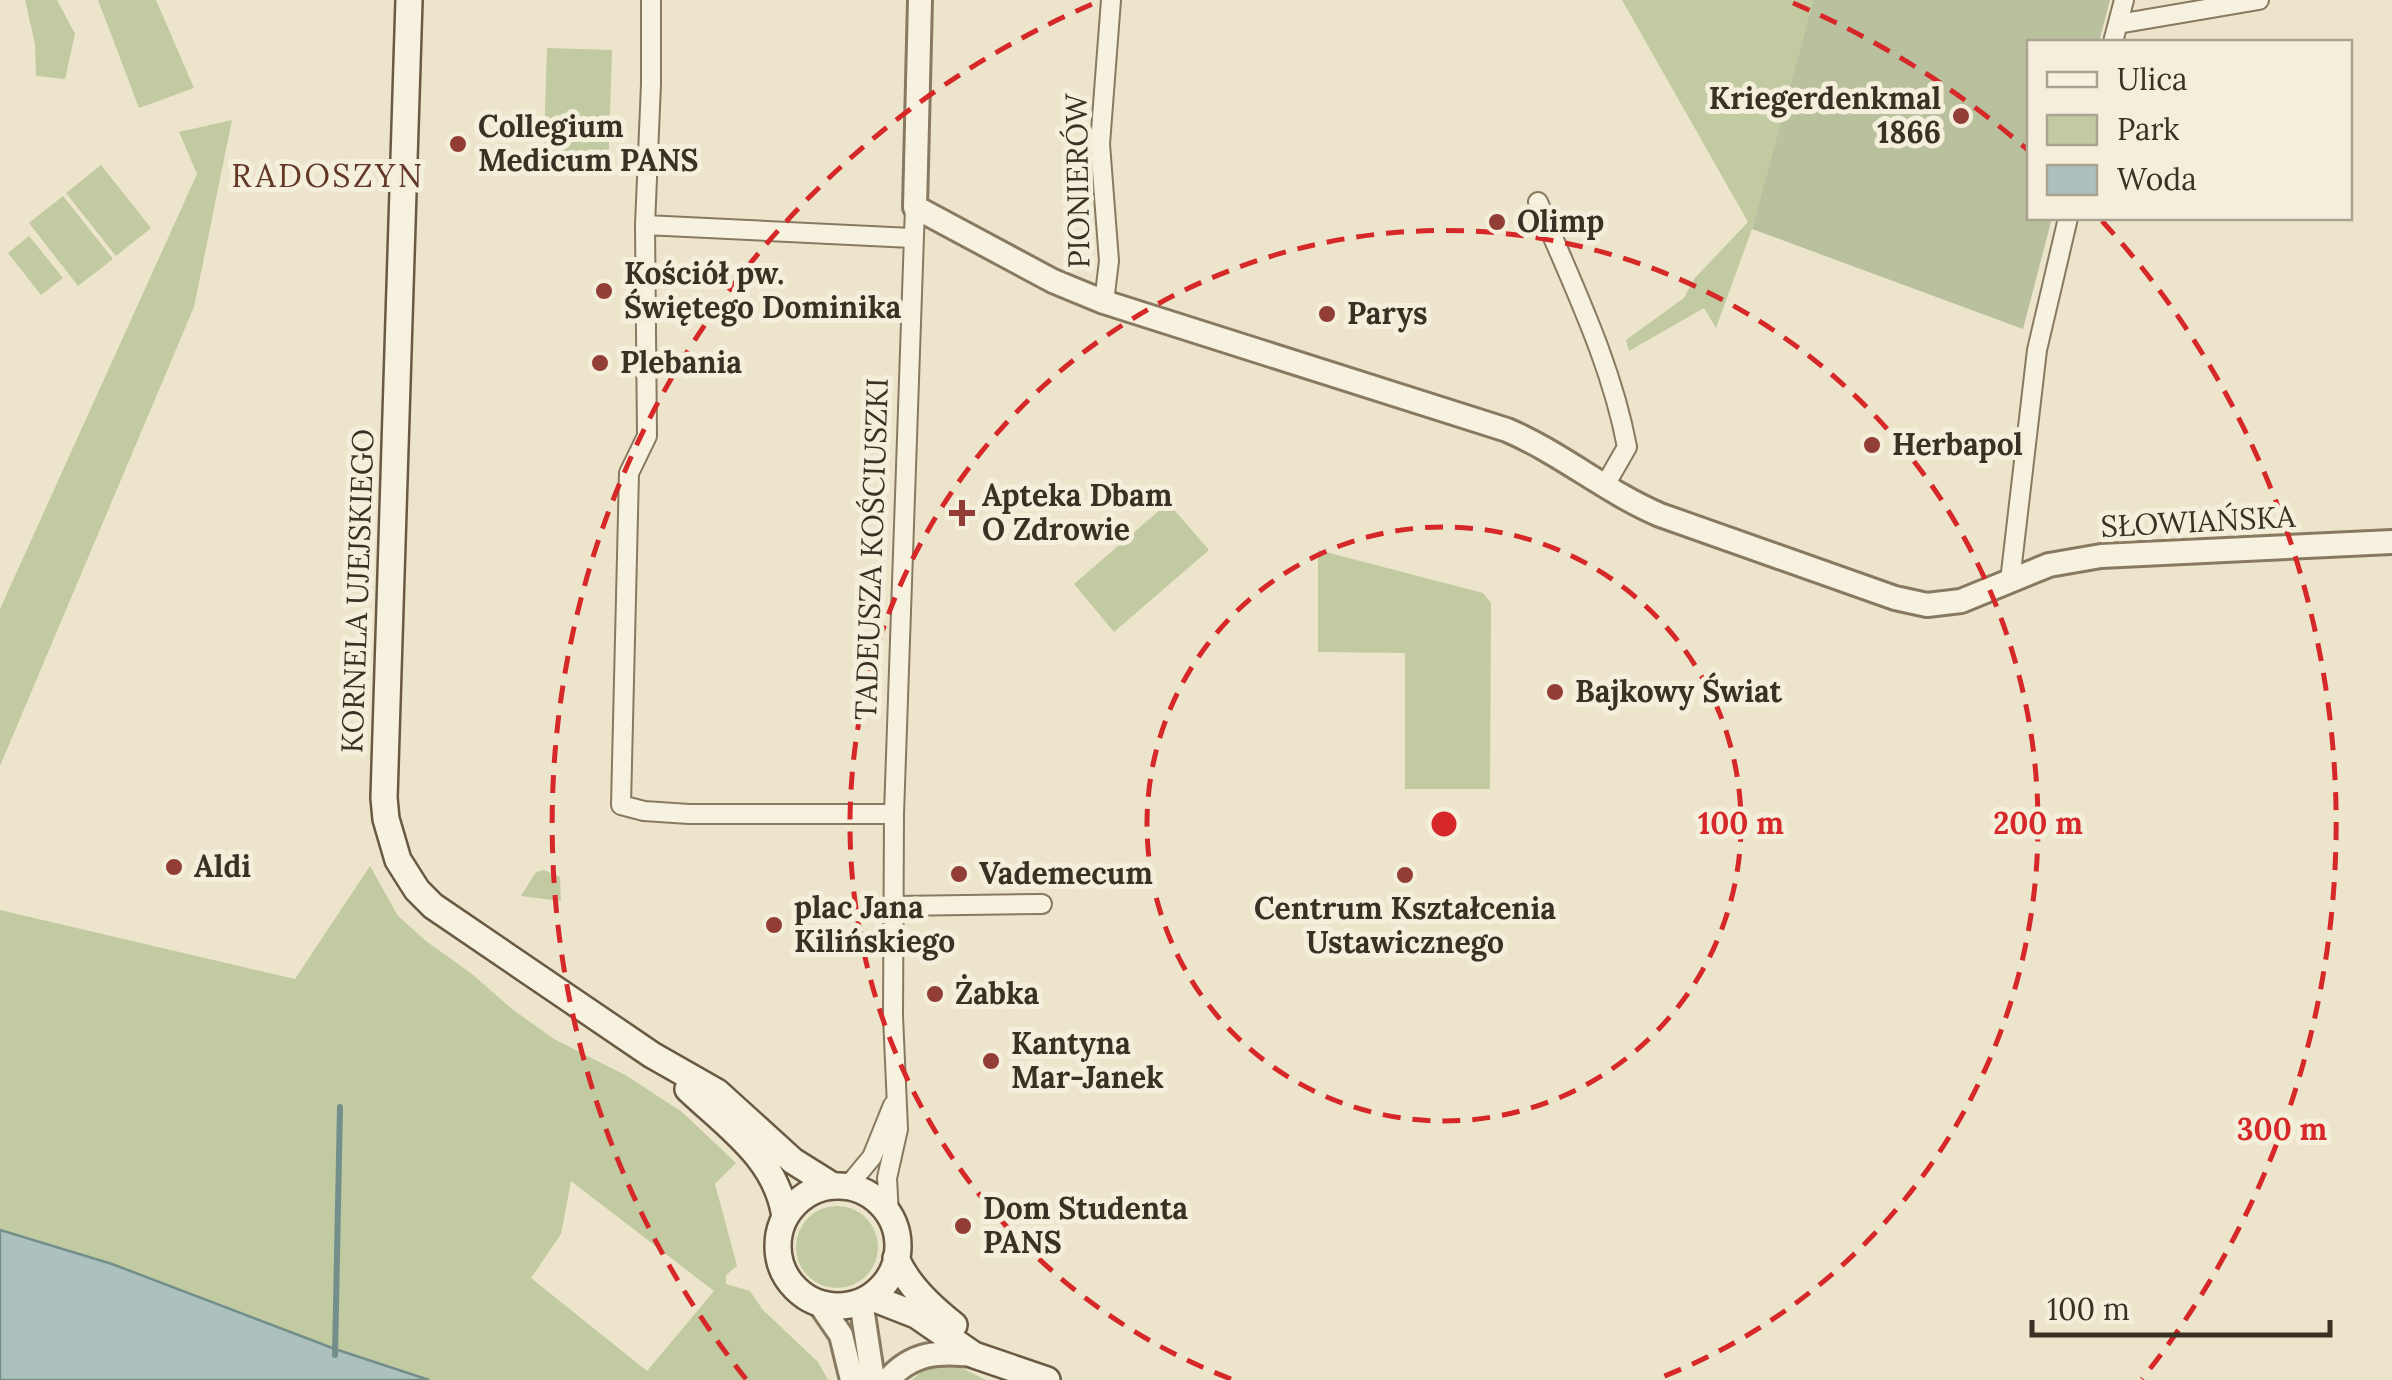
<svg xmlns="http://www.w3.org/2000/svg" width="2392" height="1380" font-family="Lora,serif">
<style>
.green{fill:#c1caa0;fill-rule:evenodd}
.cemetery{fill:#b9c09e}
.water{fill:#acc1bd;stroke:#738f8b;stroke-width:2.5}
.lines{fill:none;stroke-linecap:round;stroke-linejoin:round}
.stream{stroke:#738f8b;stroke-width:6}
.minor-casing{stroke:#887961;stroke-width:22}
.tertiary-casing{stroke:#887961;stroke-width:28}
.secondary-casing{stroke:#6a5a44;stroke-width:30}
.minor{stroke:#f7f2df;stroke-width:18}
.tertiary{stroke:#f7f2df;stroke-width:22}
.secondary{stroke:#f7f2df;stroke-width:25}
.ring{fill:none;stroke:#d62828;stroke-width:5;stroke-dasharray:18 12}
.poi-dot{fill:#923d36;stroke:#f4efdb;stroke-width:4}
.labels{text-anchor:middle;stroke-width:10;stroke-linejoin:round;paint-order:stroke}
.poi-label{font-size:30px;font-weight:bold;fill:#3a3023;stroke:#f4efdb;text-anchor:start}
.street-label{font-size:30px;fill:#3a3023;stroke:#f4efdb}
.neighbourhood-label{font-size:32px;letter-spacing:2.5px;fill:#633826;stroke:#f4efdb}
.centre{fill:#d62828;stroke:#f4efdb;stroke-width:5}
.ring-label{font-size:30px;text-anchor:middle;font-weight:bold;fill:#d62828;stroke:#f4efdb;stroke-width:10;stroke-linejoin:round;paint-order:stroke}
</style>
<rect width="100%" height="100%" fill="#ece5cc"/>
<!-- green -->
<path class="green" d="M25 0H57L75 34 65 79 36 76 35 44Z
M98 0H156L194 88 139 108Z
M1622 0H1813L1752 229 1716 328 1704 308 1629 351 1626 340 1684 298 1694 279 1748 222Z
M547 48 612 50 608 175 543 173Z
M232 120 194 307 0 766V609L197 174 179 132Z
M101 165 151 228 116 256 66 193Z
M63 196 113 259 78 286 29 223Z
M29 236 63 278 41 295 8 253Z
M1168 503 1209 550 1114 632 1074 584Z
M1318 550 1483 593 1491 603 1490 789H1405V653L1318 652Z
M370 866 398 916 426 941 472 974 512 1009 554 1039 627 1076 682 1112 736 1163 715 1184 737 1266 726 1275V1284L750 1291 763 1310 818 1362 828 1380H429L335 1349 112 1264 0 1230V910L295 979ZM571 1181 714 1291 647 1371 531 1278 561 1234Z
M544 870 560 877 561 901 521 896 536 872Z
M796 1247a41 41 0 1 1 82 0a41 41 0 1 1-82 0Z
M952 1363 986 1380H912L924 1369 925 1364Z"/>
<!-- cemetery -->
<path class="cemetery" d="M1813 0H2110L2099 42H2030V218H2052L2023 329 1752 229Z"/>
<!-- water -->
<path class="water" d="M0 1230 112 1264 335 1349 429 1380H0Z"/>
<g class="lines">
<!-- stream -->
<path class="stream" d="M335 1355 340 1107"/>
<defs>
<path id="minor" d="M651 0V84L645 225 647 436 629 473 621 805 644 811 689 814H894
M2118 24 2259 0
M2113 42 2124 0
M1538 202C1571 282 1611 361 1627 447L1604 487
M645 225 912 238
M1104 302 1109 261 1100 144 1111 0
M2010 581 2037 350 2068 218
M896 906 1042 904
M847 1187 872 1157 893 1105
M889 1215 887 1178 898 1129 893 1016 894 814 915 207"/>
<path id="tertiary" d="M920 0 915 207 1053 281 1104 302 1507 430C1561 453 1606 492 1660 515L1895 598 1927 605 1961 601 2049 565 2101 556 2392 542
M861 1301 873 1380
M819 1303 841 1335 852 1380
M888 1380C912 1352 940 1351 974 1355"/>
<path id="secondary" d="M409 0 384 798 386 819 398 860 417 890 433 906 652 1055 717 1092 793 1161 833 1186
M688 1089C728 1127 777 1159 785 1217
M778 1246a60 60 0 1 1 120 0a60 60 0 1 1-120 0Z
M896 1258C907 1285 931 1307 954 1325
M870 1297 916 1315 974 1355 1047 1380"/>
</defs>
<!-- minor casing -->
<use href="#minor" class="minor-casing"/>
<!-- tertiary casing -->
<use href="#tertiary" class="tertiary-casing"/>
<!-- secondary casing -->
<use href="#secondary" class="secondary-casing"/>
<!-- minor -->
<use href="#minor" class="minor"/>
<!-- tertiary -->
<use href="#tertiary" class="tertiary"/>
<!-- secondary -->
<use href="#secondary" class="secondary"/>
</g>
<!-- distance rings -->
<g class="ring">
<circle cx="1444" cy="824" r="297"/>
<path d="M1231 1379A594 594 0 1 1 1657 1379"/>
<path d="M746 1379A892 892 0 0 1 1095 3M1793 3A892 892 0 0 1 2029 151M2102 221A892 892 0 0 1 2142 1379"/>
</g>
<!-- markers -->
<g class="poi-dot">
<circle cx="1961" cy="116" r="10"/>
<circle cx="458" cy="144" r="10"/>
<circle cx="1497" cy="222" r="10"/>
<circle cx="604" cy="291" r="10"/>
<circle cx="1327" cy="314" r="10"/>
<circle cx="600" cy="363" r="10"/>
<circle cx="1872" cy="445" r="10"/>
<path d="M957 498h10v10h10v10h-10v10h-10v-10h-10v-10h10z"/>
<circle cx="1555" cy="692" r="10"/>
<circle cx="174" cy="867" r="10"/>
<circle cx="959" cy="874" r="10"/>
<circle cx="1405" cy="875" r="10"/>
<circle cx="774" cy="925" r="10"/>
<circle cx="935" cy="994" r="10"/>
<circle cx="991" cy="1061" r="10"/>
<circle cx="963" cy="1226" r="10"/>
</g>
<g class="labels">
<!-- poi labels -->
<g class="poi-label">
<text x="1941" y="109" text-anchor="end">Kriegerdenkmal<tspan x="1941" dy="34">1866</tspan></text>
<text x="478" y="137">Collegium<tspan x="478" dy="34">Medicum PANS</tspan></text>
<text x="1517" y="232">Olimp</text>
<text x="624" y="284">Kościół pw.<tspan x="624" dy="34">Świętego Dominika</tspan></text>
<text x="1347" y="324">Parys</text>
<text x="620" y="373">Plebania</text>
<text x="1892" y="455">Herbapol</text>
<text x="982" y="506">Apteka Dbam<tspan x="982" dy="34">O Zdrowie</tspan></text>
<text x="1575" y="702">Bajkowy Świat</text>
<text x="194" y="877">Aldi</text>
<text x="979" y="884">Vademecum</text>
<text x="794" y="918">plac Jana<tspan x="794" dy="34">Kilińskiego</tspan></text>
<text x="1405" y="919" text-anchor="middle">Centrum Kształcenia<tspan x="1405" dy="34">Ustawicznego</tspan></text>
<text x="955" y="1004">Żabka</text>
<text x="1011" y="1054">Kantyna<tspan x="1011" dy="34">Mar-Janek</tspan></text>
<text x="983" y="1219">Dom Studenta<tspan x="983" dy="34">PANS</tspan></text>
</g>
<!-- street labels -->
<g class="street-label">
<text transform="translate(1078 181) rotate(-91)" y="10">PIONIERÓW</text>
<text transform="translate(2198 522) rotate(-3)" y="10">SŁOWIAŃSKA</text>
<text transform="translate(872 549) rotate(-88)" y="10">TADEUSZA KOŚCIUSZKI</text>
<text transform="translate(358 591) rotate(-88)" y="10">KORNELA UJEJSKIEGO</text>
</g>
<!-- neighbourhood labels -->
<g class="neighbourhood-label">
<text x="328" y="187">RADOSZYN</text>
</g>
</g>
<circle cx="1444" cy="824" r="15" class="centre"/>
<g class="ring-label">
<text x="1741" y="834">100 m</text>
<text x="2038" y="834">200 m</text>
<text x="2282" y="1140">300 m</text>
</g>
<!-- legend -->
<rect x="2027" y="40" width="325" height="180" fill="#f4efdb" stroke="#aaa391" stroke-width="2.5"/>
<rect x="2047" y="72" width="50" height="15" fill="#f7f2df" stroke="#aaa391" stroke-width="2.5"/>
<text x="2117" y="90" font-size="30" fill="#3a3023">Ulica</text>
<rect x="2047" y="115" width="50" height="30" fill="#c1caa0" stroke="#aaa391" stroke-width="2.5"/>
<text x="2117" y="140" font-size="30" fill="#3a3023">Park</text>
<rect x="2047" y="165" width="50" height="30" fill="#acc1bd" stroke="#aaa391" stroke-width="2.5"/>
<text x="2117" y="190" font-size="30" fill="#3a3023">Woda</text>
<!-- scale -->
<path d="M2032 1320v15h298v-15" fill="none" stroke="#3a3023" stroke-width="5"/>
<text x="2047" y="1320" font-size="30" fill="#3a3023" stroke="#f4efdb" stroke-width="8" paint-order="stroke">100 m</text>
</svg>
